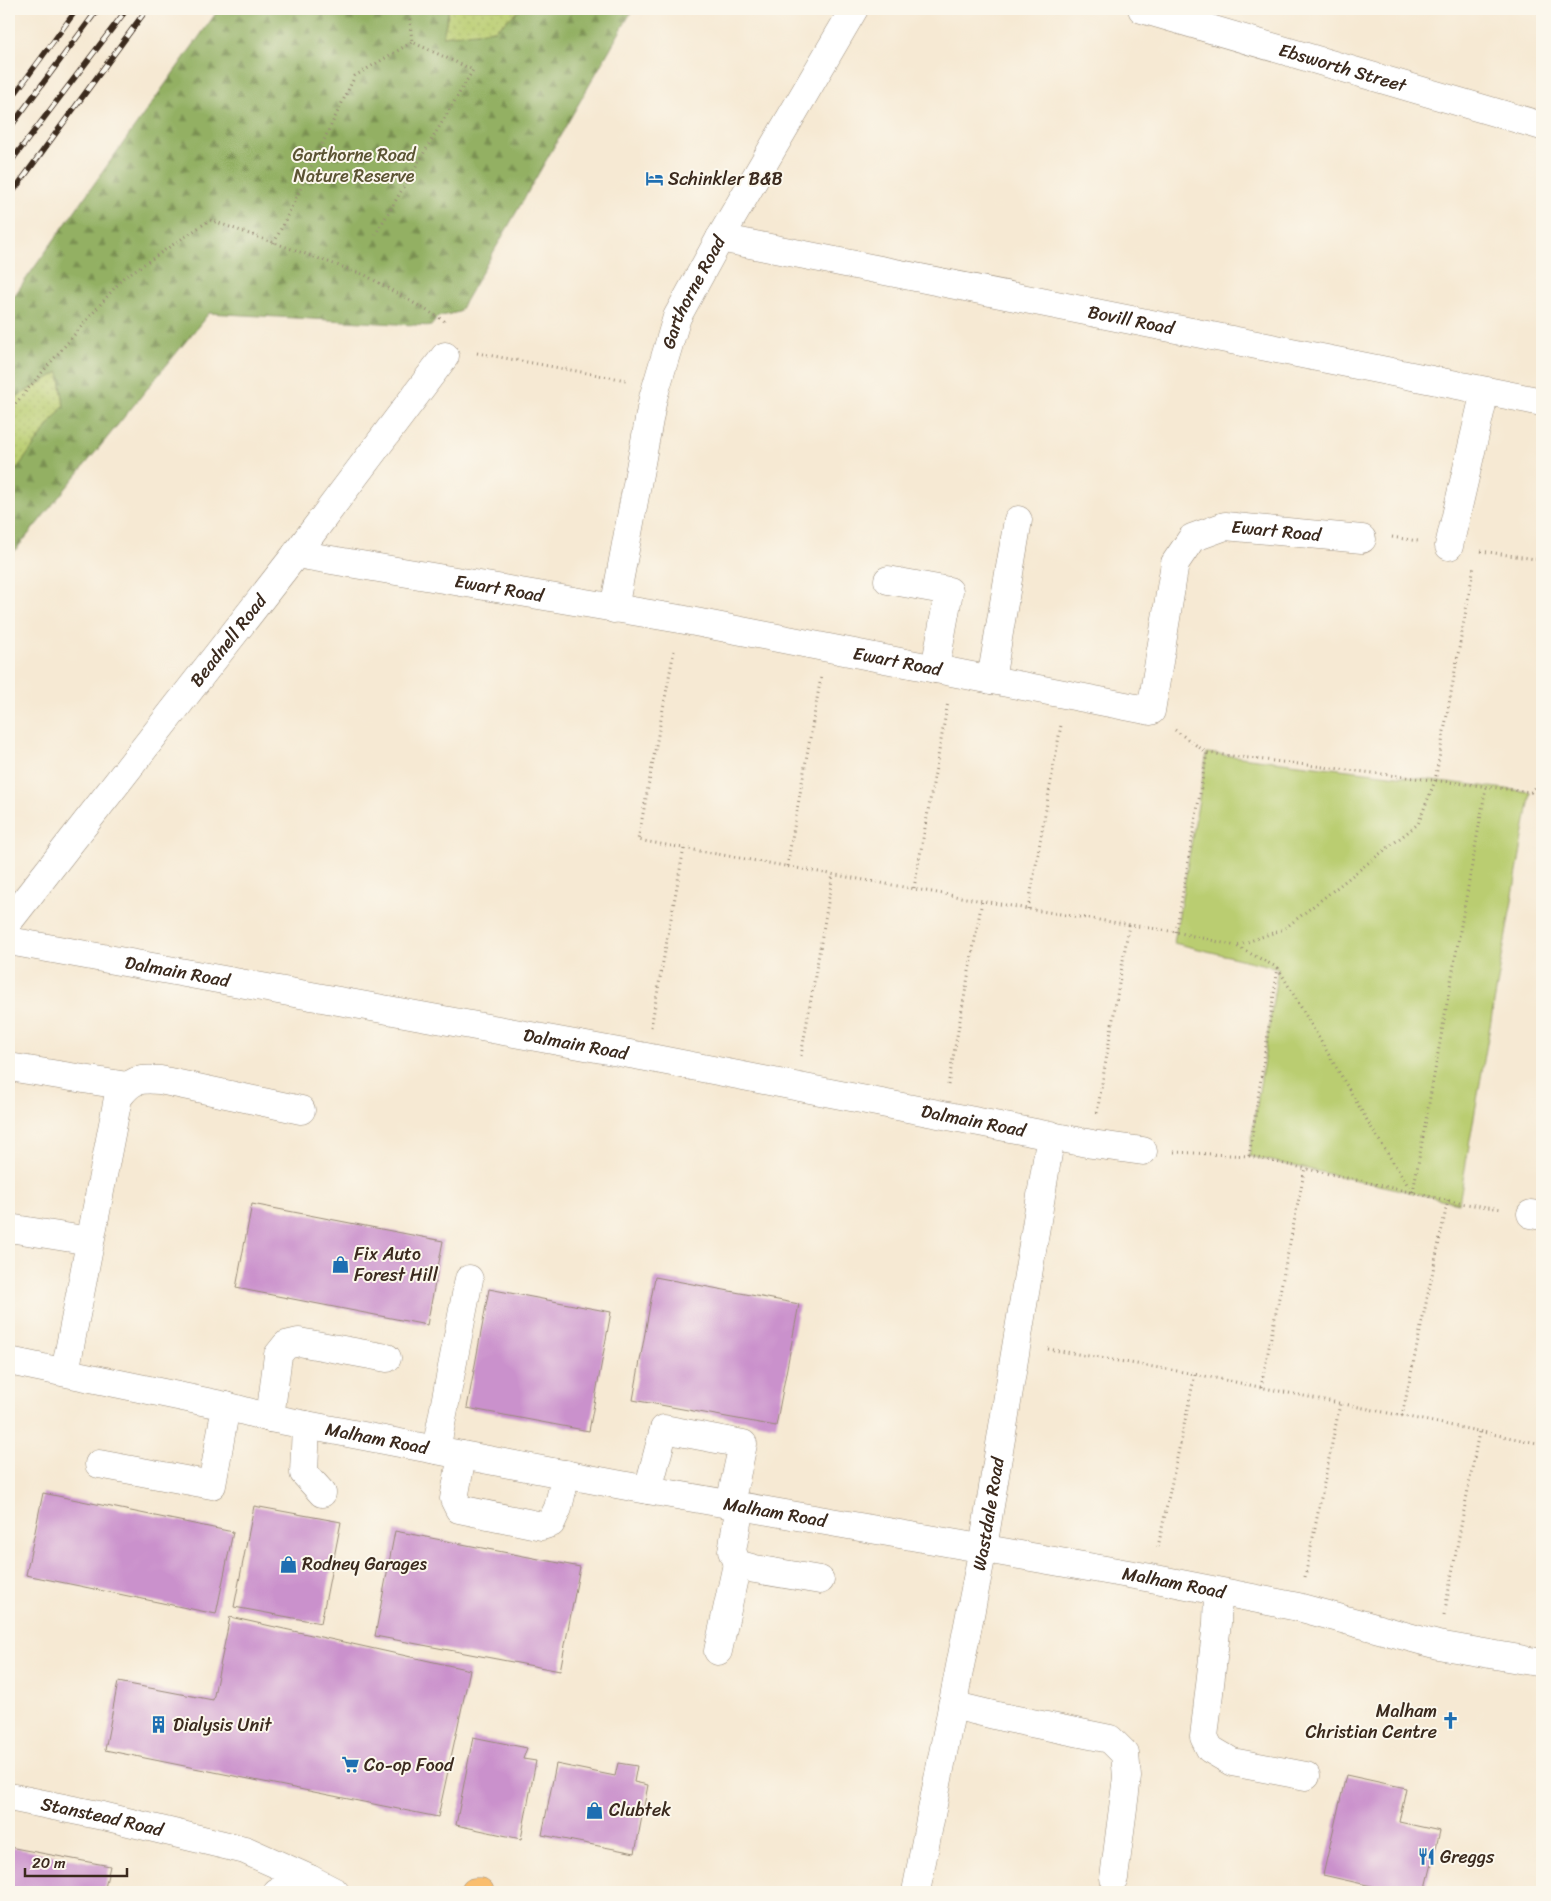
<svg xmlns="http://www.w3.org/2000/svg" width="1551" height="1901" font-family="Sriracha,sans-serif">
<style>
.grass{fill:url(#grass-dots);stroke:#7a7c48}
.forest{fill:url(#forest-firs);stroke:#676d40}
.green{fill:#bacd71;stroke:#7a7c48}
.building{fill:#ca91cc}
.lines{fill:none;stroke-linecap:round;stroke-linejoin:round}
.minor-casing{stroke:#988a78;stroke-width:29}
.highway-casing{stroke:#988a78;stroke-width:29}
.path{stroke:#988a78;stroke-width:3;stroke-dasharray:1 4;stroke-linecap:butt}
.minor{stroke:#fff;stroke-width:28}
.highway{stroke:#fabe6e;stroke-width:28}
.rail-casing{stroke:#3b2a1e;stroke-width:5.5}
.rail{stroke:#fbf7ec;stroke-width:4;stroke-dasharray:11;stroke-linecap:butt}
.labels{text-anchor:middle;stroke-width:4;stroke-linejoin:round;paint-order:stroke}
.street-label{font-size:18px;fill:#3b2a1e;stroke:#fbf7ec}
.park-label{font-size:18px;fill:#5b5333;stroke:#fbf7ec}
.poi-label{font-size:18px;fill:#3b2a1e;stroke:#fbf7ec;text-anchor:start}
</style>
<defs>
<pattern id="grass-dots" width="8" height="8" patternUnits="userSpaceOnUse" patternTransform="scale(1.25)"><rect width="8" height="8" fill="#bacd71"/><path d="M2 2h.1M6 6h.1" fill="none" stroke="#a1b061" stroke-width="1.8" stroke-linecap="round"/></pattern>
<pattern id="forest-firs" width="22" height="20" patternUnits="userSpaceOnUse" patternTransform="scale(1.25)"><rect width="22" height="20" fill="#93b063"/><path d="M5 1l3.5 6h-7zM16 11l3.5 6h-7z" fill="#798f51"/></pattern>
</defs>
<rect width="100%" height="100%" fill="#fbf7ec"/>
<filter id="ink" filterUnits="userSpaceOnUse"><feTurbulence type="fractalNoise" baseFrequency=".02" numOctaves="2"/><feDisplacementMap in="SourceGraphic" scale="10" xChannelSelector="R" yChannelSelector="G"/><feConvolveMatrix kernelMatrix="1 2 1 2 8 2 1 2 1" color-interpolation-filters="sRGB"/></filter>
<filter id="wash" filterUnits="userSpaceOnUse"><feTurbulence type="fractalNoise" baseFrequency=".0096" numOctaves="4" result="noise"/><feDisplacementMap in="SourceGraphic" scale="20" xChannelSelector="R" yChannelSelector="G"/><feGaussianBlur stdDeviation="1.12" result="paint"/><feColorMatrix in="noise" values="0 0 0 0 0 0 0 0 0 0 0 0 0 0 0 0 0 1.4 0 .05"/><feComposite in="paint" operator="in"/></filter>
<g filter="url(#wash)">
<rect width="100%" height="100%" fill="#f6e9d3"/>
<!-- grass -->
<path class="grass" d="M449 9H521L495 30 443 36Z
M59 372 64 405 19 467 9 475V401Z"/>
<!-- forest -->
<path class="forest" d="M219 9H449L443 36 495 30 521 9H633L459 312 438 317 431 326 209 313 9 558V475L19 466 64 405 59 372 9 401V303Z"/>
<!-- green -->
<path class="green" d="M1207 753 1531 792 1459 1203 1249 1156 1278 968 1174 943Z"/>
<g id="blocks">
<!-- building -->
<path class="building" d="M252 1204 443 1241 427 1325 236 1288Z
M655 1277 799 1304 776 1426 633 1400Z
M489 1289 611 1312 589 1431 467 1408Z
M43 1493 233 1532 216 1614 26 1575Z
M254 1506 341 1522 321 1623 234 1607Z
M395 1531 580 1567 560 1671 375 1636Z
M230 1617 470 1670 438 1817 105 1750 118 1682 213 1700Z
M473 1737 527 1748 523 1759 536 1761 521 1839 456 1825Z
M618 1763 637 1766 634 1782 648 1785 635 1853 542 1835 556 1764 615 1776Z
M1346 1775 1406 1788 1399 1822 1440 1831 1425 1892H1398L1323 1875Z
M9 1847 110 1866 104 1892H9Z"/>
</g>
</g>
<g filter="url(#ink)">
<use href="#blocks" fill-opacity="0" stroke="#988a78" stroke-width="1"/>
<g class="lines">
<defs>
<g id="minor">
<path id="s1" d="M1142 9 1542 126"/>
<path id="s2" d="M720 238 1542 402"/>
<path d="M1449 546 1485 391"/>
<path id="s3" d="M296 554 680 619 1151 711 1175 563 1192 538 1225 526 1362 539"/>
<path d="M888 580 949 591 935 669"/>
<path id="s4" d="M614 609 653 398 677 317 720 238 854 9"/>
<path d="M991 680 1018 520"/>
<path id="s5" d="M9 921 296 554 445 356"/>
<path id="s6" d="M9 941 646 1057 1092 1144 1143 1151"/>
<path d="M9 1067 127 1086"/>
<path d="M1531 1214 1542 1216"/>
<path d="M9 1228 90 1241"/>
<path id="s7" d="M9 1361 226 1406 270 1418 462 1455 648 1490 1151 1578 1298 1607 1438 1645 1542 1663"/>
<path d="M65 1372 118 1098C131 1080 138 1078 160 1080L301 1110"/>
<path d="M270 1418 278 1355 286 1345 299 1342 387 1358"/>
<path d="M306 1425 304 1473 322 1493"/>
<path d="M436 1450 469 1279"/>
<path d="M462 1455 454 1499 459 1509 542 1526 551 1523 558 1508 566 1474"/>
<path d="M99 1464 212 1485 226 1406"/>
<path d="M648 1490 664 1429 743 1444 730 1504"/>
<path d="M740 1506 732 1551 737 1564 755 1569 820 1580"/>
<path d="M1218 1592 1217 1623 1204 1737 1210 1749 1232 1762 1306 1776"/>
<path d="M718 1651 737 1564"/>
<path d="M952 1705 1002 1717 1110 1739 1125 1754 1127 1777 1114 1878"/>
<path id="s8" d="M9 1797 103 1816 245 1850 310 1879 335 1892"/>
<path d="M277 1892 310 1879"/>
<path id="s9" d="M916 1892 983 1548 1051 1135"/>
</g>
<path id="highway" d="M475 1892H480"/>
</defs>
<!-- minor casing -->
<use href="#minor" class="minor-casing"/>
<!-- highway casing -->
<use href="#highway" class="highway-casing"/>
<!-- path -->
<path class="path" d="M409 9 412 42
M274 243 355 76 412 42 473 70 374 237
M477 353 626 380
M9 411 123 278 210 220 365 275 438 317 444 321V325
M1392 537 1418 541
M1481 551 1542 560
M674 651 638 840 1028 909 1176 932 1236 946
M1175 730 1207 753 1531 792 1542 778
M787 866 821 677
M914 888 948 702
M1028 909 1061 725
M1176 932 1207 753
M1278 968 1374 1132 1412 1192
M651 1027 684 848
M801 1056 833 874
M948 1085 982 901
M1097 1113 1129 925
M1174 1152 1249 1156 1459 1203 1502 1209
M1249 1156 1278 968 1236 946 1284 929 1418 824 1435 781 1474 566
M1413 1192 1486 787
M1048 1349 1195 1374 1542 1444
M1261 1387 1305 1168
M1402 1416 1448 1200
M1158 1547 1195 1374
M1305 1577 1340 1404
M1444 1615 1479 1432"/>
<!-- minor -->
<use href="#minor" class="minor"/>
<!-- highway -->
<use href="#highway" class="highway"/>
<defs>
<path id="rail" d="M9 102 77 9
M9 129 98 9
M9 164 127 9
M9 197 147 9"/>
</defs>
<!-- rail casing -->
<use href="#rail" class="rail-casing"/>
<!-- rail -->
<use href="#rail" class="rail"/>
</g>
</g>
<!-- icons -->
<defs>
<symbol id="hotel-bare" viewBox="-9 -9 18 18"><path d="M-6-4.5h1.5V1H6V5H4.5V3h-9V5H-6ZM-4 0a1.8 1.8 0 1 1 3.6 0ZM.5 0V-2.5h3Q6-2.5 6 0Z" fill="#1f6fb2" stroke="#fbf7ec" stroke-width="2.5" paint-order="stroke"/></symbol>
<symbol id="shop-bare" viewBox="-9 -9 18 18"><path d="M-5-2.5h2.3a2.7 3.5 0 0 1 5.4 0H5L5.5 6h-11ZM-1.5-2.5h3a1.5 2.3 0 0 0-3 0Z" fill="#1f6fb2" stroke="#fbf7ec" stroke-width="2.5" paint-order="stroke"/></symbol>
<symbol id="church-bare" viewBox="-9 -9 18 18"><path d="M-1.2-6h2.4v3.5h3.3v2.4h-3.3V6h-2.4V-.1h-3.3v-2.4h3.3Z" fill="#1f6fb2" stroke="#fbf7ec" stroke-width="2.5" paint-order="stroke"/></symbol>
<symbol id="building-bare" viewBox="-9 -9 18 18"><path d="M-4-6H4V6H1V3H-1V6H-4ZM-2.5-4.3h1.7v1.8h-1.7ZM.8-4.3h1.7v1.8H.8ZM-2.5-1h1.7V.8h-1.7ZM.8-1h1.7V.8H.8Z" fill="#1f6fb2" stroke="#fbf7ec" stroke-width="2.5" paint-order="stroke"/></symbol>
<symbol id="supermarket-bare" viewBox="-9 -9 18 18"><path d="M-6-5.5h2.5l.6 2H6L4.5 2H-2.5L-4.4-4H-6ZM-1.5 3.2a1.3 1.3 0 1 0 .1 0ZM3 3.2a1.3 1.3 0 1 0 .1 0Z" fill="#1f6fb2" stroke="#fbf7ec" stroke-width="2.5" paint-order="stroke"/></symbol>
<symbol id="restaurant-bare" viewBox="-9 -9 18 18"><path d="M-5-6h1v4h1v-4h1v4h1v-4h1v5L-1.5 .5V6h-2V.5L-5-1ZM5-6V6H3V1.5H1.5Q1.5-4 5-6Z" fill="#1f6fb2" stroke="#fbf7ec" stroke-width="2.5" paint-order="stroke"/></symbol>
</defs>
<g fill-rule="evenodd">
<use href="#hotel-bare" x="642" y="166" width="25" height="25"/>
<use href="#shop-bare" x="328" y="1252" width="25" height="25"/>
<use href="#shop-bare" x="276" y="1552" width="25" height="25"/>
<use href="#church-bare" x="1438" y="1708" width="25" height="25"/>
<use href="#building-bare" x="146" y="1712" width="25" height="25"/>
<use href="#supermarket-bare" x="338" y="1752" width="25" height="25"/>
<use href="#shop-bare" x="582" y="1798" width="25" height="25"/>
<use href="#restaurant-bare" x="1414" y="1844" width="25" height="25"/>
</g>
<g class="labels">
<!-- street labels -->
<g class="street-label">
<text dy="6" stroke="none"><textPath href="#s1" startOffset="209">Ebsworth Street</textPath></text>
<text dy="6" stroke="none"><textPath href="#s4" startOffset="328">Garthorne Road</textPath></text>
<text dy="6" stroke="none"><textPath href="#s2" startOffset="419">Bovill Road</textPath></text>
<text dy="6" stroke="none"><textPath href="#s3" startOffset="1136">Ewart Road</textPath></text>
<text dy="6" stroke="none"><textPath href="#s3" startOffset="206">Ewart Road</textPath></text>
<text dy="6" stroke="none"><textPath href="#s5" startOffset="356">Beadnell Road</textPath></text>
<text dy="6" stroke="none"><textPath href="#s3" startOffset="611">Ewart Road</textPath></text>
<text dy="6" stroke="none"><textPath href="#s6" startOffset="171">Dalmain Road</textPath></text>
<text dy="6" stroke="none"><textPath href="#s6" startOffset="576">Dalmain Road</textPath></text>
<text dy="6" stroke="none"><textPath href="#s6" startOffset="981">Dalmain Road</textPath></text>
<text dy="6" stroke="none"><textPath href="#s7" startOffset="376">Malham Road</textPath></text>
<text dy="6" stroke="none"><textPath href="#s7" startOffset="781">Malham Road</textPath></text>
<text dy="6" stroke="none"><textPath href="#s9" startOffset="385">Wastdale Road</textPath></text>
<text dy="6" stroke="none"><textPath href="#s7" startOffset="1186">Malham Road</textPath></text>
<text dy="6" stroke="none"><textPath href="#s8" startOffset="95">Stanstead Road</textPath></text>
</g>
<!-- park labels -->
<g class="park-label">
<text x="354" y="161">Garthorne Road<tspan x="354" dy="21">Nature Reserve</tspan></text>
</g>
<!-- poi labels -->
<g class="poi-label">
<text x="668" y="185">Schinkler B&amp;B</text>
<text x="354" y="1260">Fix Auto<tspan x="354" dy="21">Forest Hill</tspan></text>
<text x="302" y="1570">Rodney Garages</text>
<text x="1437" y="1717" text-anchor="end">Malham<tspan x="1437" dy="21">Christian Centre</tspan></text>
<text x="173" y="1731">Dialysis Unit</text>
<text x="364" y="1771">Co-op Food</text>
<text x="609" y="1816">Clubtek</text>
<text x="1440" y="1863">Greggs</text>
</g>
</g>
<!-- margin -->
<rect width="1551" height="1901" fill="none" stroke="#fbf7ec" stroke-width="30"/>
<!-- scale -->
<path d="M25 1868v8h102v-8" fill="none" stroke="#3b2a1e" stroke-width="2.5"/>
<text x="32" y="1868" font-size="15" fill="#3b2a1e" stroke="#fbf7ec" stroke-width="4" paint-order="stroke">20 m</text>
</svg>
